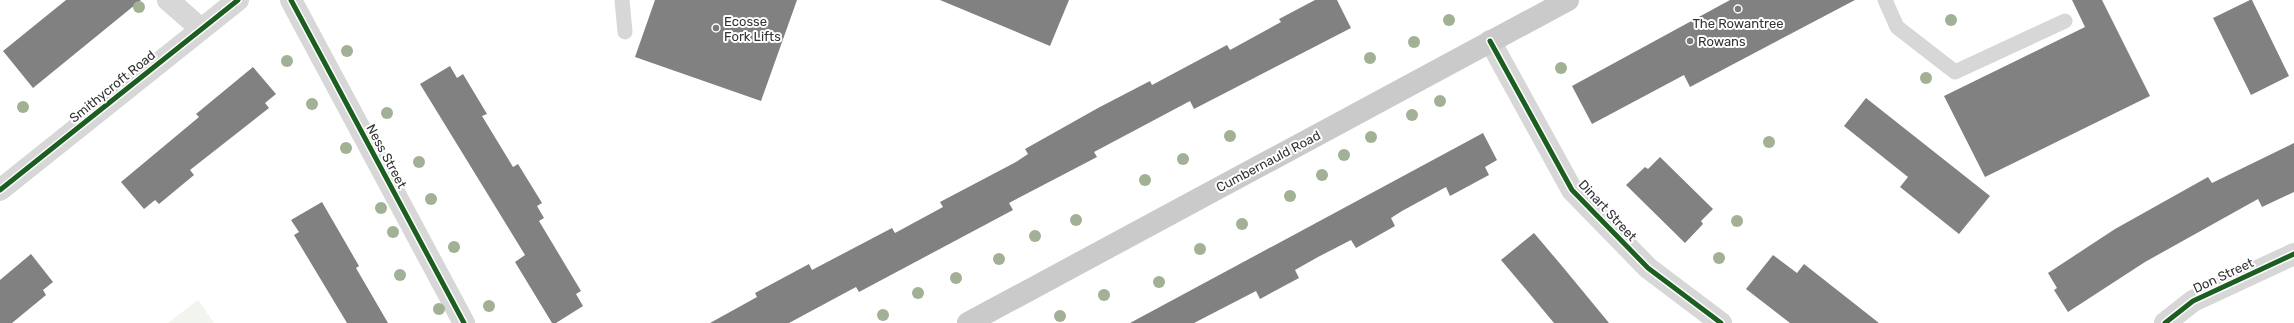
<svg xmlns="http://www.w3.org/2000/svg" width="2294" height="323" font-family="Rubik,sans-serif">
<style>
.green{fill:#f1f5ed}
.building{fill:#818181}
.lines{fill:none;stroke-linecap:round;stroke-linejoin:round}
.lane{stroke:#d7d7d7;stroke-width:15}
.street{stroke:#d7d7d7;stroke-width:22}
.primary{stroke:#cacaca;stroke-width:22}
.cycleway-casing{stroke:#fff;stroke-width:8}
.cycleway{stroke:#1b5e20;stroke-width:5}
.tree{fill:#a2b095}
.poi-dot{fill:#7a7a7a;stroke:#fff;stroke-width:1.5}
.labels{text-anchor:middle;stroke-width:4;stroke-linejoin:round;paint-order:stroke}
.poi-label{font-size:13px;fill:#333;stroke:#fff;text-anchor:start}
.street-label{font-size:13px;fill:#333;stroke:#fff}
</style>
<rect width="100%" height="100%" fill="#fff"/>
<!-- green -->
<path class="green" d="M198 300 214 323H168Z"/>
<!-- building -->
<path class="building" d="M66 0H141L33 88 3 51Z
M655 0H797L761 101 635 57Z
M940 0H1069L1050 46Z
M1315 0H1337L1351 28 1194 109 1190 101 1094 152 1097 157 1009 203 1013 210 859 292 856 287 789 323H710L757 297 755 293 809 264 812 270 892 228 895 233 943 207 940 202 1016 162 1028 154 1025 149 1098 108 1150 81 1152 85 1227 45 1230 50 1281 22 1279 19Z
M1730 0H1855L1690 87 1684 75 1592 124 1572 86Z
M2072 0H2102L2150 96 1985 177 1944 96 2085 27Z
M2250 0H2252L2289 76 2251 95 2213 18Z
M450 66 457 78 463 74 487 114 482 116 513 167 518 164 542 203 537 206 544 218 539 221 581 291 576 294 583 306 556 323H552L515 262 525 255 420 84Z
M253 67 276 94 265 103 269 108 190 170 194 175 159 204 155 200 144 209 121 182 199 117 196 114Z
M1866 98 1990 196 1959 234 1900 187 1908 177 1844 126Z
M1483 133 1497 160 1485 167 1489 175 1450 196 1446 187 1402 211 1391 218 1395 226 1356 248 1351 240 1318 257 1295 270 1299 278 1260 299 1256 291 1194 323H1130Z
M2294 143V192L2262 207 2258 199 2145 262 2068 312 2054 290 2057 288 2048 273 2115 229 2208 177 2212 183Z
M1660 157 1713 209 1701 221 1703 224 1685 243 1626 185 1645 167 1648 169Z
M322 202 359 266 356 268 388 323H347L294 235 299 232 291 220Z
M1534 233 1562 266 1609 323H1554L1529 293 1501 260Z
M31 254 53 282 43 290 46 295 12 323H0V280Z
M1773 255 1797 273 1804 264 1879 323H1790L1746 289Z"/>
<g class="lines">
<!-- lane -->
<path class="lane" d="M622 0 625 32
M1885 0 1897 27 1955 72 2065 21"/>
<!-- street -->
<path class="street" d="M168 0 201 29
M291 0 464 323
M1490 41 1572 190 1648 268 1721 323
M0 190 238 0
M2165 323 2193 301 2294 254"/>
<!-- primary -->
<path class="primary" d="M968 323 1568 0"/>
<defs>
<path id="cycleway" d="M291 0 464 323
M1490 41 1572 190 1648 268 1721 323
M0 190 238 0
M2165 323 2193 301 2294 254"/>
</defs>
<!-- cycleway casing -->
<use href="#cycleway" class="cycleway-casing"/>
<!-- cycleway -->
<use href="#cycleway" class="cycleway"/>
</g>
<!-- trees -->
<g class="tree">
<circle cx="139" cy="7" r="6"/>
<circle cx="1449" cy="20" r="6"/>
<circle cx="1951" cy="20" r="6"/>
<circle cx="1414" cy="42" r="6"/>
<circle cx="347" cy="51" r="6"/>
<circle cx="1370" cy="58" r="6"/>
<circle cx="287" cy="61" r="6"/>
<circle cx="1561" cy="68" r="6"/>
<circle cx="1926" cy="78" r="6"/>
<circle cx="1440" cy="101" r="6"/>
<circle cx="312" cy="104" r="6"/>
<circle cx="23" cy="107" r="6"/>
<circle cx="387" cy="113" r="6"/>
<circle cx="1412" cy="115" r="6"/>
<circle cx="1230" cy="136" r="6"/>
<circle cx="1371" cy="137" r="6"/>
<circle cx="1769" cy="142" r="6"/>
<circle cx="346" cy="148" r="6"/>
<circle cx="1344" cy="155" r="6"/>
<circle cx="1183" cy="159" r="6"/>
<circle cx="419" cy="162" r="6"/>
<circle cx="1322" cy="175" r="6"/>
<circle cx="1145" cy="180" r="6"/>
<circle cx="1290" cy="196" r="6"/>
<circle cx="431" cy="199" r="6"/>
<circle cx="381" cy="208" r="6"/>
<circle cx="1076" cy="220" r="6"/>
<circle cx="1737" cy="221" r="6"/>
<circle cx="1242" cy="224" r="6"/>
<circle cx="393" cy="232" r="6"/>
<circle cx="1035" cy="236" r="6"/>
<circle cx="454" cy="247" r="6"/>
<circle cx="1200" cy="249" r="6"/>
<circle cx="1719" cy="258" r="6"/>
<circle cx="999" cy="259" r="6"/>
<circle cx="400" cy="275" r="6"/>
<circle cx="956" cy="278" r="6"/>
<circle cx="1159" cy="282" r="6"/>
<circle cx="918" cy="293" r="6"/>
<circle cx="1104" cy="295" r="6"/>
<circle cx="489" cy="306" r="6"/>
<circle cx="439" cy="309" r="6"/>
<circle cx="883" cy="315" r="6"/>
<circle cx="1060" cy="316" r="6"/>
</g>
<!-- markers -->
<g class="poi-dot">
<circle cx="1738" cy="9" r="4"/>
<circle cx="716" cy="28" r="4"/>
<circle cx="1690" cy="41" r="4"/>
</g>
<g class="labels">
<!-- poi labels -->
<g class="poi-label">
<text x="724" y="26">Ecosse<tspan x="724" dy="15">Fork Lifts</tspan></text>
<text x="1738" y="28" text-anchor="middle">The Rowantree</text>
<text x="1698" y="46">Rowans</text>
</g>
<!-- street labels -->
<g class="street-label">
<text transform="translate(112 86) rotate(-39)" y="5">Smithycroft Road</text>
<text transform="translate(387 156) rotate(62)" y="5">Ness Street</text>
<text transform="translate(1268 161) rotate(-28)" y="5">Cumbernauld Road</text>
<text transform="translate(1608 210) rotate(47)" y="5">Dinart Street</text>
<text transform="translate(2223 275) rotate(-25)" y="5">Don Street</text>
</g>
</g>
</svg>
